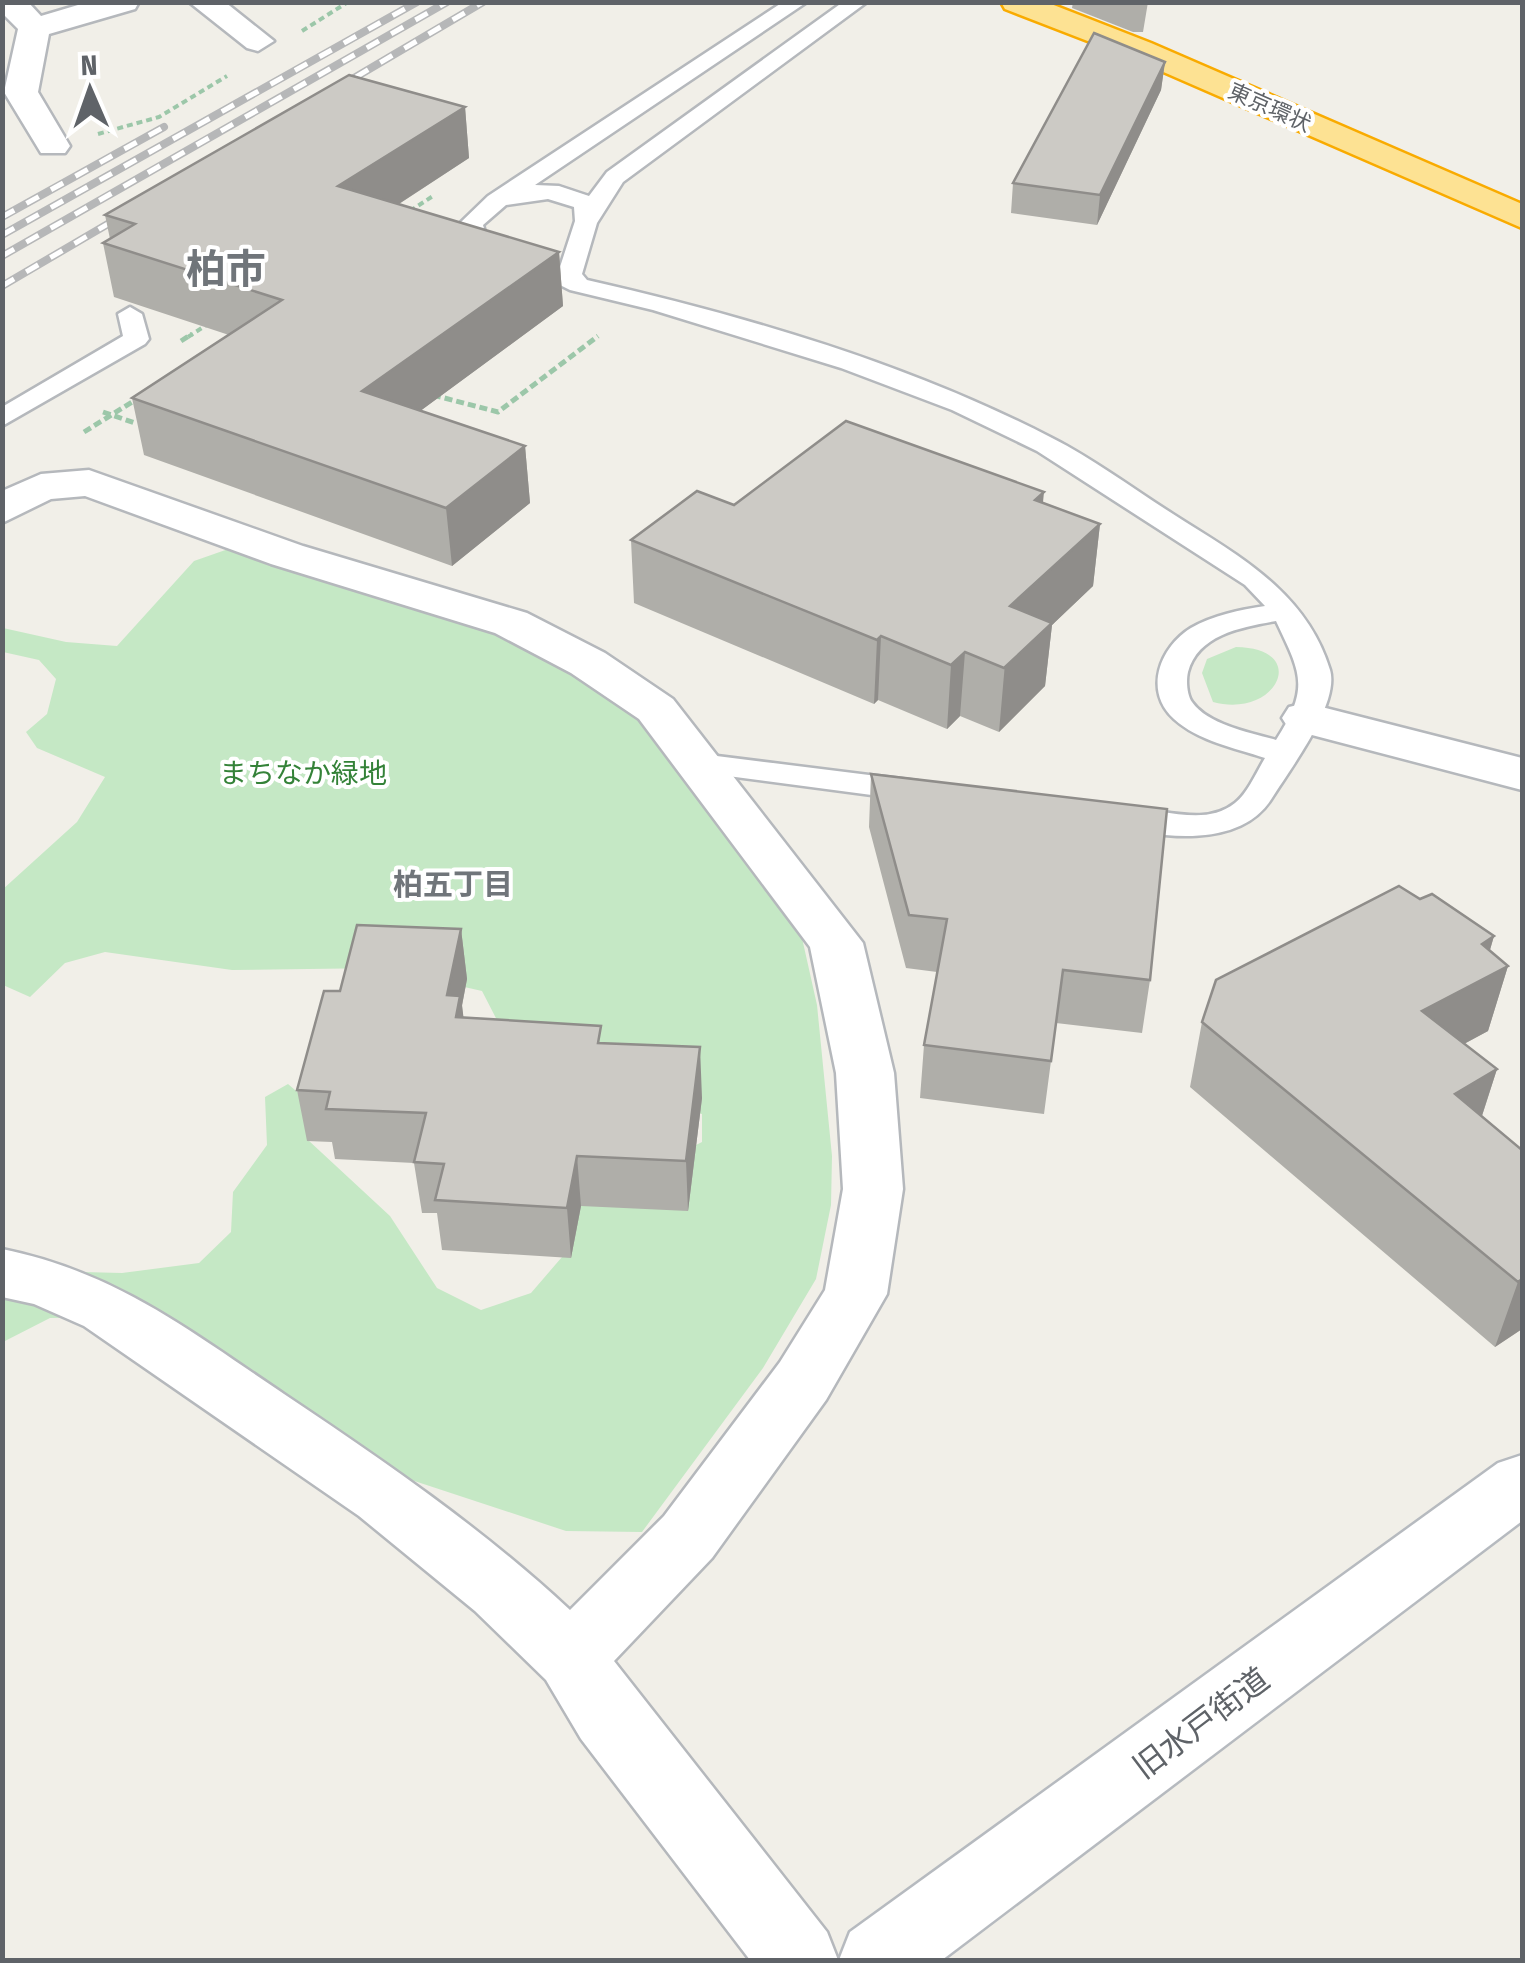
<svg xmlns="http://www.w3.org/2000/svg" width="1525" height="1963" font-family="'Fira Sans Condensed','Noto Sans JP',sans-serif">
<style>
.green{fill:#c5e8c5}
.lines{fill:none;stroke-linecap:round;stroke-linejoin:round}
.lane-casing{stroke:#b5b8bc;stroke-width:5}
.street-casing{stroke:#b5b8bc;stroke-width:5}
.secondary-casing{stroke:#b6babf;stroke-width:5}
.highway-casing{stroke:#f9ab00;stroke-width:5}
.path-far1{stroke:#9cc7a9;stroke-width:4;stroke-dasharray:6 4;stroke-linecap:butt}
.path{stroke:#9cc7a9;stroke-width:5;stroke-dasharray:8 4;stroke-linecap:butt}
.lane{fill:#fff;fill-rule:evenodd}
.street{fill:#fff;fill-rule:evenodd}
.secondary{fill:#fff;fill-rule:evenodd}
.highway{fill:#fde293;fill-rule:evenodd}
.rail-casing{stroke:#b6b7b8;stroke-width:8}
.rail{stroke:#fff;stroke-width:5;stroke-dasharray:14;stroke-linecap:butt}
.wall{fill:#afaea9}
.shaded-wall{fill:#8f8d8a}
.building{fill:#cccac5;stroke:#8f8d8a;stroke-width:2.5}
.labels{text-anchor:middle;stroke-width:8;stroke-linejoin:round;paint-order:stroke}
.far-street-label{font-size:22px;fill:#5f6368;stroke:#fff}
.park-label{font-size:28px;fill:#348238;stroke:#fff}
.neighbourhood-label{font-size:30px;font-weight:bold;fill:#70757a;stroke:#fff}
.near-street-label{font-size:32px;fill:#5f6368;stroke:#fff}
.far-town-label{font-size:40px;font-weight:bold;fill:#70757a;stroke:#fff}
</style>
<rect width="100%" height="100%" fill="#f1efe8"/>
<!-- green -->
<path class="green" d="M234 547 454 613 623 691 800 929 817 1005 832 1156 831 1205 816 1279 763 1368 642 1532 566 1531 378 1469 138 1316 50 1318 3 1342V1270L122 1273 199 1263 231 1232 233 1192 267 1145 265 1097 288 1084 309 1102 308 1140 390 1216 437 1288 481 1310 531 1293 562 1257 586 1182 670 1158 702 1142V1114L644 1100 499 1024 482 991 381 968 232 970 105 952 65 963 30 997 3 985 2 890 77 822 105 777 37 748 26 732 47 714 56 679 39 660 3 652V628L66 642 117 646 194 561Z
M1236 647C1311 648 1277 719 1213 702L1202 673 1207 659Z"/>
<g class="lines">
<defs>
<path id="lane" d="M783 2H807L535 185 559 186 589 196 607 172 843 2H867L623 182 597 223 582 274 587 280C745 316 907 363 1052 438 1094 459 1133 489 1173 514 1237 555 1306 591 1330 670 1340 704 1290 769 1272 798 1240 850 1158 838 1106 824L1101 817 1106 810C1146 799 1199 832 1235 803 1248 793 1257 771 1265 758 1235 748 1198 741 1174 719 1143 691 1160 647 1191 628 1213 615 1240 610 1265 606L1245 585 1037 451 952 410 841 368 653 310 570 290 462 236 459 224 488 196ZM548 199 574 207 575 221 560 267 485 232 483 225 506 205ZM1276 621C1301 674 1310 687 1276 740 1252 733 1208 725 1192 702 1187 695 1186 681 1188 672 1198 634 1243 627 1276 621Z
M130 307 142 314 149 339 145 344 2 426V407L123 336 118 314Z
M693 753 917 781 928 784 933 791 928 798 917 801 682 770 677 763Z"/>
<path id="street" d="M2 2H28L41 16 88 2H139L135 9 49 34 38 92 70 146 65 153H41L4 92 18 29 2 13Z
M189 2H225L274 41 258 51 247 48Z
M89 470 303 546 527 613 605 653 673 699 863 943 894 1073 903 1189 887 1294 826 1400 712 1558 614 1661 827 1932 838 1960H750L581 1739 546 1680 475 1611 359 1516 84 1326 34 1304 2 1297V1249C116 1272 190 1331 284 1394 384 1461 482 1528 570 1610L664 1516 780 1362 825 1290 843 1189 836 1073 810 947 639 719 571 673 495 633 271 564 85 496 51 499 2 523V491L41 474Z
M1306 703 1522 758V790L1289 729 1282 718 1289 707Z"/>
<path id="secondary" d="M1522 1455V1521L942 1960H839L850 1932 1498 1463Z"/>
<path id="highway" d="M1001 2H1046L1151 43 1522 204V228L1129 57 1005 9Z"/>
</defs>
<!-- lane casing -->
<use href="#lane" class="lane-casing"/>
<!-- street casing -->
<use href="#street" class="street-casing"/>
<!-- secondary casing -->
<use href="#secondary" class="secondary-casing"/>
<!-- highway casing -->
<use href="#highway" class="highway-casing"/>
<!-- path-far1 -->
<path class="path-far1" d="M302 31 348 2
M98 134 159 117 227 76
M410 211 433 196
M188 337 208 324"/>
<!-- path -->
<path class="path" d="M181 341 192 334
M433 395 498 412 598 336
M103 412 135 423
M84 432 137 399"/>
<!-- lane -->
<use href="#lane" class="lane"/>
<!-- street -->
<use href="#street" class="street"/>
<!-- secondary -->
<use href="#secondary" class="secondary"/>
<!-- highway -->
<use href="#highway" class="highway"/>
<defs>
<path id="rail" d="M332 91 483 2
M2 217 164 127
M2 235 417 2
M2 256 447 2
M2 286 130 211"/>
</defs>
<!-- rail casing -->
<use href="#rail" class="rail-casing"/>
<!-- rail -->
<use href="#rail" class="rail"/>
</g>
<!-- wall -->
<path class="wall" d="M1073 2H1148L1143 32H1133L1072 8Z
M1165 62 1161 90 1097 225 1011 213 1013 183Z
M465 107 469 158 399 204 559 252 563 306 420 411 525 446 530 503 452 566 144 455 132 398 229 335 114 297 103 243 110 239 105 215Z
M1043 503 1100 524 1093 586 1052 625 1045 686 999 732 960 716 947 729 878 700 874 704 634 603 631 540 734 505Z
M871 774 1150 980 1142 1033 1056 1023 1044 1114 920 1098 924 1045 937 972 906 968 869 827Z
M461 929 467 979 462 1006 463 1018 602 1043 702 1098 688 1211 581 1206 571 1258 442 1250 437 1213H422L414 1163 335 1159 332 1142 307 1141 297 1090Z
M1494 936 1490 950 1508 966 1488 1031 1464 1044 1497 1069 1482 1116 1522 1150V1329L1495 1347 1190 1087 1202 1022Z"/>
<!-- shaded-wall -->
<path class="shaded-wall" d="M1165 62 1161 90 1097 225 1100 195Z
M465 107 469 158 345 239 338 186Z
M559 252 563 306 370 448 362 391Z
M525 446 530 503 452 566 446 508Z
M1044 492 1038 554 1035 500Z
M1100 524 1093 586 1052 625 1045 686 999 732 1010 606Z
M881 636 878 700 874 704 877 640Z
M965 652 960 716 947 729 951 665Z
M461 929 467 979 462 1005 467 1046 447 995Z
M1494 936 1481 980 1508 966 1488 1031 1404 1076 1422 1011 1482 944Z
M700 1047 702 1098 688 1211 686 1161Z
M1497 1069 1476 1134 1455 1094Z
M577 1156 581 1206 571 1258 567 1208Z
M1522 1279V1329L1495 1347 1518 1282Z"/>
<!-- building -->
<path class="building" d="M1094 33 1165 62 1100 195 1013 183Z
M349 75 465 107 338 186 559 252 362 391 525 446 446 508 132 398 282 300 103 243 135 224 105 215Z
M846 421 1044 492 1035 500 1100 524 1010 606 1052 623 1004 668 965 652 951 665 881 636 877 640 631 540 697 491 734 505Z
M871 774 1167 809 1150 980 1063 970 1051 1061 924 1045 947 919 909 915Z
M1399 886 1420 899 1432 894 1494 936 1482 944 1508 966 1422 1011 1497 1069 1455 1094 1522 1150V1279L1518 1282 1202 1022 1216 980Z
M357 925 461 929 447 995 460 996 456 1017 601 1026 598 1043 700 1047 686 1161 577 1156 567 1208 435 1200 444 1164 414 1162 426 1113 326 1109 330 1092 297 1090 324 991H340Z"/>
<g class="labels">
<!-- far-street labels -->
<g class="far-street-label">
<text transform="translate(1270 107) rotate(24)" y="8">東京環状</text>
</g>
<!-- park labels -->
<g class="park-label">
<text x="303" y="783">まちなか緑地</text>
</g>
<!-- neighbourhood labels -->
<g class="neighbourhood-label">
<text x="453" y="895">柏五丁目</text>
</g>
<!-- near-street labels -->
<g class="near-street-label">
<text transform="translate(1201 1723) rotate(-37)" y="11">旧水戸街道</text>
</g>
<!-- far-town labels -->
<g class="far-town-label">
<text x="226" y="283">柏市</text>
</g>
</g>
<!-- border -->
<rect width="1525" height="1963" fill="none" stroke="#5f6368" stroke-width="10"/>
<!-- north arrow -->
<g transform="translate(90 90) rotate(358)" stroke="#ffffff" stroke-width="8" paint-order="stroke">
<path d="M0-8L18 38L0 25L-18 38Z" fill="#5f6368"/>
<text y="-15" font-size="28" font-weight="bold" text-anchor="middle" fill="#5f6368">N</text>
</g>
</svg>
